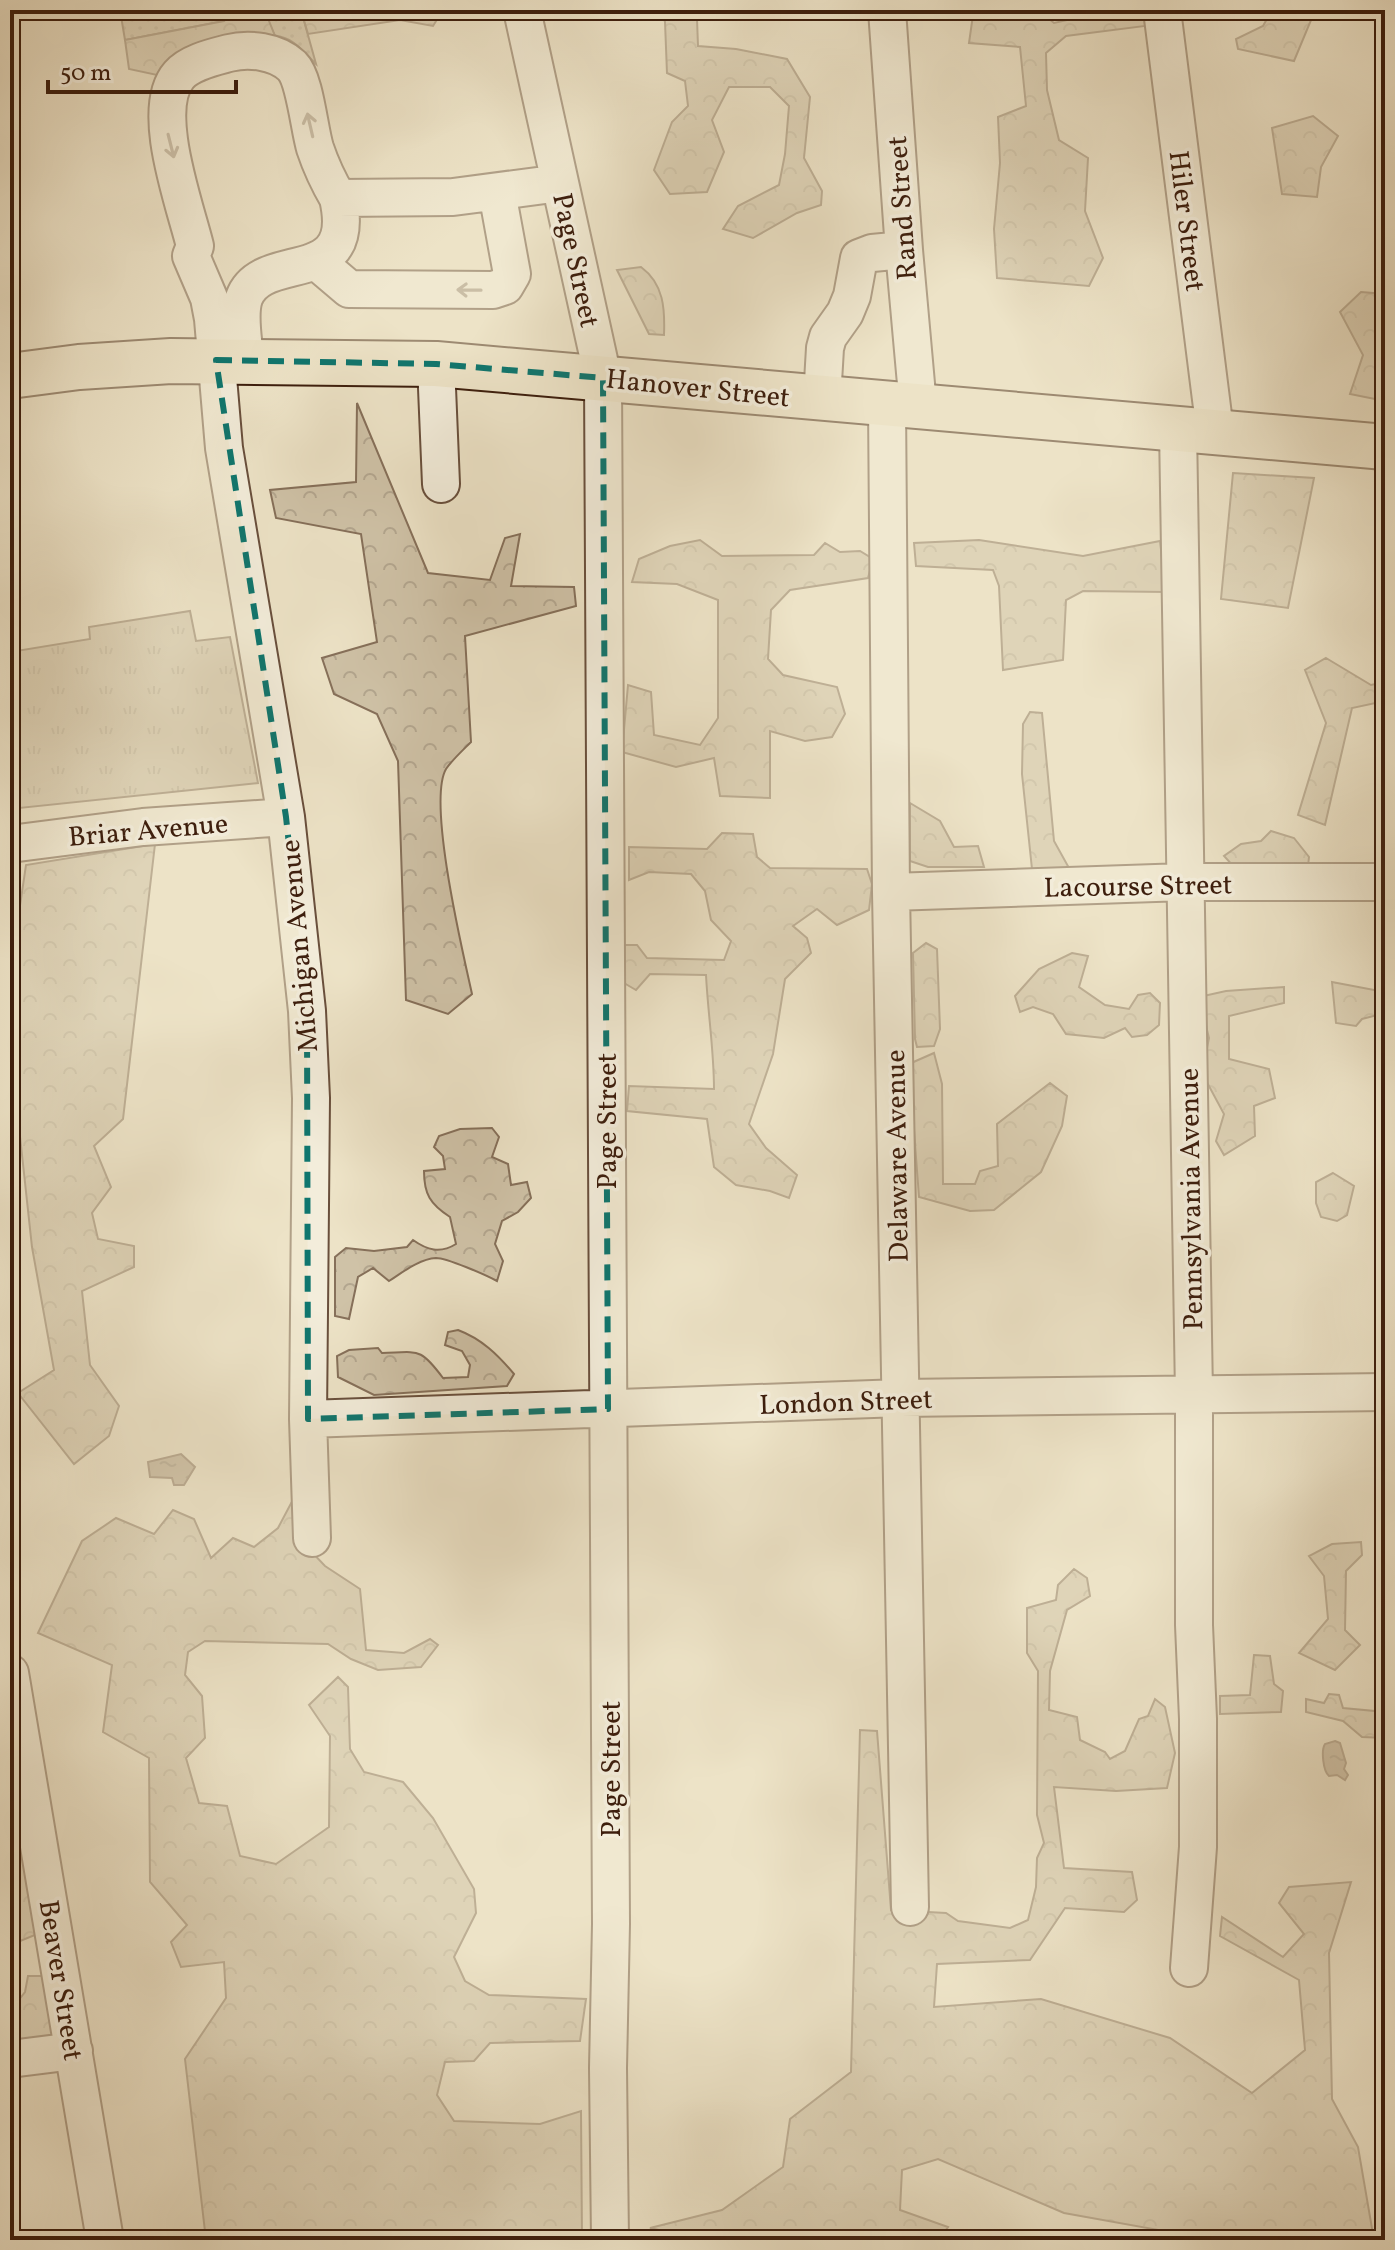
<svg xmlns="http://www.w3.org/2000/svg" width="1395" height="2250" font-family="Vollkorn,serif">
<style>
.grass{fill:url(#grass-dots);stroke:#86705a;stroke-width:2}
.forest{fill:url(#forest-crowns);stroke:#86705a;stroke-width:2}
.park{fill:url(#park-tufts);stroke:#86705a;stroke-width:2}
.water{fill:url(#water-ripples);stroke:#836c57;stroke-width:2}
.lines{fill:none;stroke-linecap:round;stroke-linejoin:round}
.minor-casing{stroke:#694f3c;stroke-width:40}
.major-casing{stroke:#3d1e0d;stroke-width:48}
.minor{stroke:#f3eddb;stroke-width:36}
.major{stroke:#ede3c7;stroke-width:44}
.oneway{stroke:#a1907e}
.marked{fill:none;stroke:#0f766e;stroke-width:6;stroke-dasharray:16 10;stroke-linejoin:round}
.labels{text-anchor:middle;stroke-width:7;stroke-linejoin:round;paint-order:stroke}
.street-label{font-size:28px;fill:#3d1e0d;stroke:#f3eddb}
</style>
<defs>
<pattern id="grass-dots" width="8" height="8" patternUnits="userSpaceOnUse" patternTransform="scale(2)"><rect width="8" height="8" fill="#cfc2a7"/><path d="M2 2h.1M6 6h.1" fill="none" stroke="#b3a68f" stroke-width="1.8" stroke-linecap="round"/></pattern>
<pattern id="forest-crowns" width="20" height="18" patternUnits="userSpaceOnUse" patternTransform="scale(2)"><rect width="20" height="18" fill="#cfc2a7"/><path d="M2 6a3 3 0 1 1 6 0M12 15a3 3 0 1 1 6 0" fill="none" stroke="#b3a68f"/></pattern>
<pattern id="park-tufts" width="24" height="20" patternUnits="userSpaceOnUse" patternTransform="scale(2)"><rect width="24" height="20" fill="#cfc2a7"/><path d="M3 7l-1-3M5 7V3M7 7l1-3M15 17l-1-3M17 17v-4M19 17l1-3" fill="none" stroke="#b3a68f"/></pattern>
<pattern id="water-ripples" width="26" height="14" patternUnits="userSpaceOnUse" patternTransform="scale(2)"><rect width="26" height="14" fill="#b1a088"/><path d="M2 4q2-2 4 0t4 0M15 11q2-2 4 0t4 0" fill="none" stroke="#91826e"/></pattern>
</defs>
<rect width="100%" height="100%" fill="#ede3c7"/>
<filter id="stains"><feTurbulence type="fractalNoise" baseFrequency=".0025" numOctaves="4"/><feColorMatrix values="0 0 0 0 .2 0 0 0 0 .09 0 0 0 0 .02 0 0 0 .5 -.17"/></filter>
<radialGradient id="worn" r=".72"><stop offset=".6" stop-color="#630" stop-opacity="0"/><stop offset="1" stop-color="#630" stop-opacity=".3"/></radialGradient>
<!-- grass -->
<path class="grass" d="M120 10H237L224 21 125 40Z
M263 10H301L316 64C303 52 294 37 275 36Z"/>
<!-- forest -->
<path class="forest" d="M237 10 265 11 275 36 248 37 171 63 157 75 129 69 125 40 224 21Z
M301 10H443L433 26 400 20 308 34Z
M661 10H694L697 19 698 46 736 49 787 59 810 97 804 158 822 191 821 205 797 213 753 238 723 229 738 206 779 185 785 154 789 106 770 87H729L712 120 724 152 707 192 670 194 654 170 672 122 688 106 685 81 667 73 665 22Z
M982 10H1038L1054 23 1112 10H1144L1145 26 1066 36 1046 53 1047 90 1059 140 1088 158 1085 211 1103 258 1089 286 997 278 994 229 1000 163 998 117 1026 106 1020 47 969 43 973 15Z
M1272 10H1331L1311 20 1294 61 1238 49 1236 39 1263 26Z
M1313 116 1338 136 1321 167 1317 197 1282 194 1272 128Z
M641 267C664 284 665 309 664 335L649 334 617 270Z
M1361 292 1385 294V401L1350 394 1363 355 1340 312Z
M357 403 428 573 490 580 505 538 520 534 511 586 574 587 576 606 465 636 471 742C463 750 452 760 446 769 427 802 463 953 472 994L448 1014 406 1000 398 761 377 714 334 694 322 658 377 642 361 534 276 518 270 490 356 482Z
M1233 473 1314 478 1288 608 1221 599Z
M700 540 722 556 814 555 825 543 840 552 860 551 873 559 868 578 790 590 771 610 768 659 783 675 837 687 845 714 832 737 805 741 770 731V798L720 796 714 758 676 767 622 752 628 685 651 692 654 735 700 745 718 718V600L677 584 632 582 639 559 670 546Z
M979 540 1083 556 1160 541 1166 592 1083 591 1066 600 1063 660 1003 670 999 586 993 570 916 566 914 543Z
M1326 658 1371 685 1385 682V701L1352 708 1325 825 1298 815 1326 723 1305 670Z
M1030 712 1042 713 1054 841 1069 868 1032 869 1022 774 1023 724Z
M910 803 940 821 954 847 978 846 984 867H928L910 861Z
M1271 831 1294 838 1309 857 1308 866 1235 868 1224 856 1241 844 1261 841Z
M722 833 753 834 757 857 770 868 867 869 872 884 869 910 837 925 817 909 793 926 807 938 811 953 785 979 773 1054 749 1124 766 1148 797 1175 789 1198 770 1191 736 1185 714 1167 707 1119 627 1111 629 1086 714 1089C714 1051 708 1014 706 975L650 974 636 990 624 983V945H637L647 958 724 960 731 941 711 920 705 891 691 874 649 872 629 880V847L707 849Z
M155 844 123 1119 94 1146 111 1187 92 1213 98 1239 134 1246V1267L82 1291 90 1365 119 1406 109 1436 74 1464 18 1393 54 1370 32 1247 10 1044V973L26 865Z
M926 943 937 949 940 1029 934 1046 917 1047 915 1039 913 953Z
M1072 953 1088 956 1079 987 1105 1005 1129 1009 1138 995 1150 993 1160 1003 1159 1025 1147 1035 1132 1037 1125 1028 1104 1038 1066 1034 1053 1014 1033 1007 1020 1012 1015 996 1039 969Z
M1332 982 1374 990 1385 988V1013L1362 1019 1356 1026 1336 1023Z
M1284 987V1003L1229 1016V1059L1269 1069 1275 1098 1254 1106 1255 1136 1224 1155 1216 1141 1224 1114 1202 1073 1209 1038 1199 997 1226 991Z
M934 1053 942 1084 943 1184H975L980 1171 998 1166 997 1124 1050 1083 1067 1096 1062 1126 1041 1172 994 1210 970 1211 919 1197 909 1064Z
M492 1128 499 1137 492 1157 508 1164 511 1185 527 1182 531 1198 518 1212 502 1221 495 1244 503 1261 497 1281C486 1275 447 1258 436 1258 419 1259 403 1272 389 1281L373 1268 358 1277 349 1319 335 1316V1257L346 1248 374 1251 407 1247 413 1240C427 1250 440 1254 456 1244L450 1217C430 1204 424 1194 424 1171L445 1169 443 1156 434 1147 439 1136 460 1129Z
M1333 1173 1354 1186 1347 1215 1337 1221 1321 1217 1316 1203V1182Z
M458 1330C482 1339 498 1355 514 1374L507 1386 374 1395 338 1377 337 1356 349 1350 378 1348 382 1353C419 1352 420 1347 443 1378L468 1377 470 1365 462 1351 445 1345 448 1332Z
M297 1492 307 1547 325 1566 360 1589 366 1650 404 1653 430 1639 438 1645 421 1667 378 1670 351 1659 328 1644 205 1641 188 1652 185 1675 202 1696 205 1738 186 1758 199 1803 227 1806 240 1856 276 1864 329 1827 330 1736 309 1705 338 1677 348 1687 350 1749 364 1772 403 1782 433 1818 474 1889 476 1913 454 1957 465 1981 489 1995 586 1999 580 2041 490 2043 474 2061 445 2062 437 2095 454 2121 540 2124 581 2111 582 2240H206L185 2059 226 1998 224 1962 181 1967 171 1942 187 1925 150 1882 149 1758 103 1732 112 1665 38 1633 82 1541 116 1518 154 1534 173 1510 194 1519 211 1558 233 1538 254 1547 278 1528Z
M1361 1542 1362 1555 1346 1571 1345 1630 1360 1645 1335 1670 1299 1653 1328 1619 1324 1576 1309 1556 1332 1544Z
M1074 1569 1087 1578 1090 1596 1067 1610 1050 1671 1049 1710 1077 1717 1080 1740 1105 1752 1110 1759 1125 1751 1139 1719 1148 1716 1155 1699 1165 1707 1175 1753 1167 1788 1116 1791 1054 1787 1064 1868 1132 1872 1137 1900 1124 1912 1065 1908 1030 1960 937 1964 934 2007 1041 1999 1170 2038 1252 2093 1305 2050 1299 1980 1220 1936 1222 1917 1283 1957 1304 1934 1279 1903 1289 1887 1351 1882 1329 1953 1332 2099 1358 2147 1374 2240H1182L1181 2234 1064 2213 938 2159 902 2170 900 2210 948 2227 939 2240H703L650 2228 722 2210 783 2167 790 2119 851 2072 860 1730 877 1731 891 1910 946 1913 958 1921 1010 1928 1028 1920 1036 1887 1037 1858 1044 1843 1037 1815 1038 1671 1027 1653V1608L1056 1600 1058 1585Z
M1254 1655 1270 1656 1274 1684 1283 1691 1281 1712 1220 1714V1696L1250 1695Z
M1329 1694 1339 1695 1343 1708 1385 1712V1738L1362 1737 1343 1721 1306 1712V1699L1324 1703Z
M23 1856 40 1933 20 1941 10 1932V1857Z
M28 1976H48L60 2029 50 2037 10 2041V2011L25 1992Z"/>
<!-- park -->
<path class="park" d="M190 611 196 641 230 637 258 783 10 809V652L90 639 89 627Z"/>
<!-- water -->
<path class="water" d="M181 1454 195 1467 184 1485H174L172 1478 150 1477 148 1462Z
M1335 1741 1340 1743 1346 1763 1344 1769 1348 1775 1345 1780 1337 1775 1329 1776C1323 1771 1321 1750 1325 1744Z"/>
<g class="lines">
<defs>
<path id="minor" d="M522 10 603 378 611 1924 608 2068 610 2240
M887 10 904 250 918 406
M1162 10 1215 431
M316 261 349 289 493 290 505 286 512 274 497 192
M245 360C244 341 238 316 244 298 262 248 359 291 338 198L453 197 560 183
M436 364 441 484
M822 399 825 348 828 337 845 313 852 296 859 258 872 253 904 250
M887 404 891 892 910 1907
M1178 429 1194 1394V1625L1198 1719V1847L1189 1968
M10 844 143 827 286 817
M891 892 1185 882H1385
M308 1419 901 1398 1385 1392
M312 1538 308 1419 311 1098 307 1011 286 817 224 448 213 319 209 298 191 256 195 246C185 205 149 109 179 75 190 62 214 57 229 53 249 48 276 51 292 66 305 79 309 128 315 148 321 166 328 181 338 198
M10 1673 105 2240
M10 2059 74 2051"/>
<path id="major" d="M10 376 79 367 171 361 436 364 1385 447"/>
</defs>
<!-- minor casing -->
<use href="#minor" class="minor-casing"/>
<!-- major casing -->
<use href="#major" class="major-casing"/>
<!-- minor -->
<use href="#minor" class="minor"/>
<!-- major -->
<use href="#major" class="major"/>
</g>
<!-- one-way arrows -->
<defs><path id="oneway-shaft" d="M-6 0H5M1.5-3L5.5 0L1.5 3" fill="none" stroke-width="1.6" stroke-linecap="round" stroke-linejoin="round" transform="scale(2)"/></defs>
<g class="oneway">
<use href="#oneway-shaft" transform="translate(310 125) rotate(-103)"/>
<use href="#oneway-shaft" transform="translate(171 146) rotate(76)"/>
<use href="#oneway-shaft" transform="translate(469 290) rotate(-179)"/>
</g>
<!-- marked area -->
<path d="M0 0H1395V2250H0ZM216 360 436 364 603 378 608 1409 308 1419 307 1011 286 817Z" fill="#ede3c7" fill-opacity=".55" fill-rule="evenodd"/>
<path class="marked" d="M216 360 436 364 603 378 608 1409 308 1419 307 1011 286 817Z"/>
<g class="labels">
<!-- street labels -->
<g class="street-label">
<text transform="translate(901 208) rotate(-94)" y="10">Rand Street</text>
<text transform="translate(1188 221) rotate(83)" y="10">Hiler Street</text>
<text transform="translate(577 260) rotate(78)" y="10">Page Street</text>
<text transform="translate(698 387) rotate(6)" y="10">Hanover Street</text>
<text transform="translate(148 829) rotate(-5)" y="10">Briar Avenue</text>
<text transform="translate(1138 885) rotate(-1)" y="10">Lacourse Street</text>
<text transform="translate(298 946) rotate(-95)" y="10">Michigan Avenue</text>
<text transform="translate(606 1121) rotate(-90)" y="10">Page Street</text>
<text transform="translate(896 1156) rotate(-91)" y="10">Delaware Avenue</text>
<text transform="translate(1190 1199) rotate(-91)" y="10">Pennsylvania Avenue</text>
<text transform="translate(846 1401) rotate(-2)" y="10">London Street</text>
<text transform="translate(610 1769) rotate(-90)" y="10">Page Street</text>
<text transform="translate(62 1980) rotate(81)" y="10">Beaver Street</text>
</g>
</g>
<!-- margin -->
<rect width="1395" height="2250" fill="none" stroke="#ede3c7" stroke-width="40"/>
<rect x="12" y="12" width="1371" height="2226" fill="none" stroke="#3d1e0d" stroke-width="4"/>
<rect x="20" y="20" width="1355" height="2210" fill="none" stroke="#3d1e0d" stroke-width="2"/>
<!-- scale -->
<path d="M48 80v12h188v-12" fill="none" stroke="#3d1e0d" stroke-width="4"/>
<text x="60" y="80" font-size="24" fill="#3d1e0d" stroke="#f3eddb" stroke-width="6" paint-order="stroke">50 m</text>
<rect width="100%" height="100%" filter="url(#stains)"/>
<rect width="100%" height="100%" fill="url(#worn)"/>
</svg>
